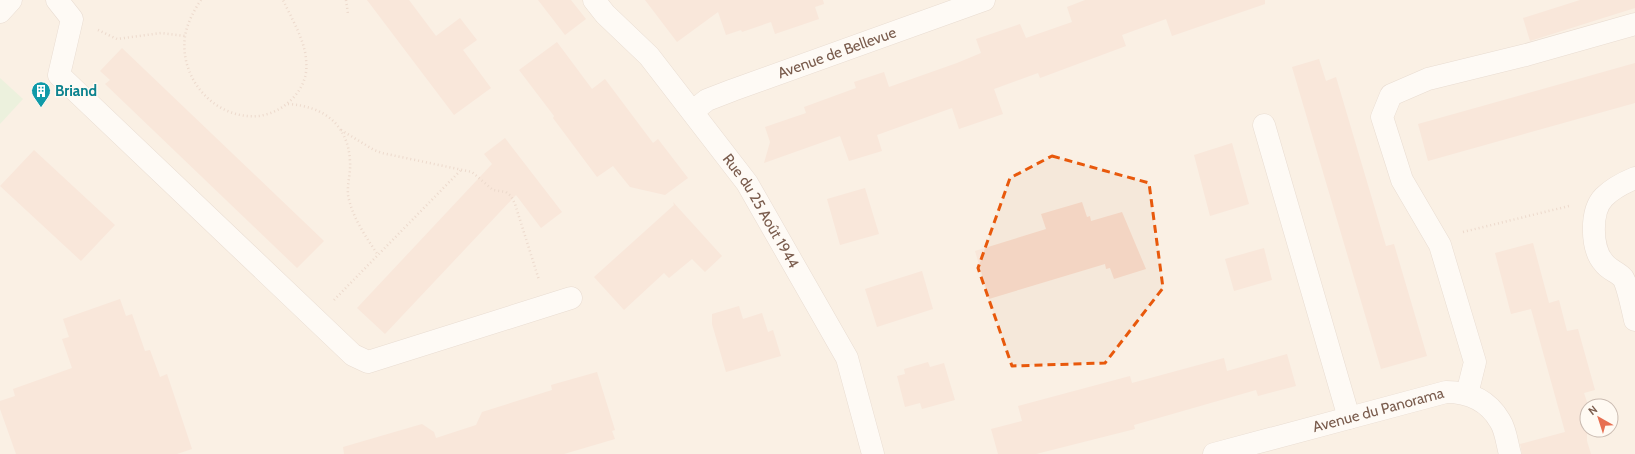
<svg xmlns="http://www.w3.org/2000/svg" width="1635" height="454" font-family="Cabin,sans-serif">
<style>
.residential{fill:#f5e8da;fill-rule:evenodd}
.green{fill:#d8ecc9}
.building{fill:#f3d5c3}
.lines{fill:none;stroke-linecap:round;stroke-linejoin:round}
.minor-casing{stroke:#d1beb0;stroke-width:23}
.path{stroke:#d9b8a5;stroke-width:2.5;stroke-dasharray:1 3;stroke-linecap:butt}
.minor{stroke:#fff;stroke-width:22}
.marked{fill:none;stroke:#e8590c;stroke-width:3;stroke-dasharray:8 5;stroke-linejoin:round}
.labels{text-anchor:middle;stroke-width:3;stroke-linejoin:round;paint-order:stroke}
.street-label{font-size:15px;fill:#7a5c4d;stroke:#fffaf3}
.culture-label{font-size:15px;font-weight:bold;fill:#0d838f;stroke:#fffaf3;text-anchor:start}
</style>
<rect width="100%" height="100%" fill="#fdf6ec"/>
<!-- residential -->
<path class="residential" d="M0 0H1635V454H0ZM1587 406H1611V430H1587Z"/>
<!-- green -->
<path class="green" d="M0 78 23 99 0 124Z"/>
<!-- building -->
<path class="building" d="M367 0H409L436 36 460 18 477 40 463 50 491 88 454 115Z
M538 0H571L586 19 565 35Z
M645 0H823L824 4 815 7 819 19 775 34 771 22 742 32 741 30 726 35 718 12 677 42Z
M1085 0H1265V4L1172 36 1166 19 1122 35 1126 46 1040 78 1038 73 994 89 1003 114 959 129 952 108 877 135 882 151 849 161 840 136 764 163 770 142 765 127 806 113 804 107 856 88 854 82 884 72 889 87 957 63 981 53 976 39 1020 24 1026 38 1072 22 1067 7Z
M1580 0H1635V8L1530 41 1523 18Z
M557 42 592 89 605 79 653 143 658 139 688 178 665 195 630 187 613 166 597 177 553 118 554 116 519 70Z
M122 48 324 241 297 268 105 84 110 80 100 71Z
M1319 59 1326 81 1336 77 1386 246 1394 244 1427 356 1381 369 1292 67Z
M1635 63V103L1428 161 1418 124Z
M505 138 562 212 541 228 516 195 385 334 357 308 492 164 484 154Z
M1232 143 1249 204 1210 216 1194 155Z
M34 150 115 225 81 261 0 186Z
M865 188 879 234 840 245 827 199Z
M673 202 722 256 705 272 692 259 669 278 664 273 624 310 594 277 674 205Z
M1082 202 1087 217 1090 216 1091 221 1122 212 1146 269 1114 279 1110 268 1106 269 1105 264 989 299 975 251 1046 229 1041 214Z
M1533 243 1549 303 1559 300 1567 331 1578 329 1595 390 1584 393 1587 402V441L1591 454H1522L1520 444 1565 432 1531 309 1511 314 1495 253Z
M1264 248 1272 280 1234 291 1225 259Z
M922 271 933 309 877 327 865 289Z
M120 299 126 316 132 314 145 351 150 350 160 377 167 374 192 449 177 454H16L0 409V401L15 396 13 389 72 368 62 339 69 337 63 319Z
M739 306 743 319 762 313 768 332 773 330 781 356 726 372 712 324V314Z
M1287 354 1296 386 1258 396 1256 390 1134 425 1135 429 1036 454H998L991 429 1022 421 1018 406 1130 376 1132 383 1224 358 1227 371Z
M928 362 930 367 944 363 955 400 922 409 920 403 905 407 897 376 905 374 904 369Z
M597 372 615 430 612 431 615 439 564 454H344L343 447 422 424 434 432 436 438 476 425 482 412 552 390 551 385Z"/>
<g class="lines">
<defs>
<g id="minor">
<path d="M57 0 72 19 59 75 353 355 368 362 571 298"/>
<path id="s1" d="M594 0 605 14 649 56 747 183 847 358 873 454"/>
<path d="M0 12 11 0"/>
<path id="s2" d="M693 111 707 100 733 90 984 0"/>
<path d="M1264 125 1349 418"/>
<path d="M1635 178C1623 183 1613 188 1604 197 1590 211 1591 249 1604 263 1609 270 1618 272 1623 278 1627 284 1633 311 1635 320"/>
<path d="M1467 394 1475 362 1440 245 1402 180 1382 117 1391 95 1428 79 1526 55 1635 24"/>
<path id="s3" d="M1214 454 1446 392C1469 392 1488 400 1500 421 1506 430 1507 444 1510 454"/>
</g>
</defs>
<!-- minor casing -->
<use href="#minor" class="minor-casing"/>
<!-- path -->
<path class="path" d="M201 0C194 10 187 24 185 36 179 79 215 120 259 116 272 114 284 108 293 98 303 87 308 75 306 59 305 41 291 17 283 0
M346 0 348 14
M98 30 117 39 161 33 185 36
M288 104C323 106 348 124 350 161 351 173 347 183 348 195 352 217 366 237 378 255
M341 130 374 150 382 153 472 172 493 190 506 192 511 196 515 204 539 280
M1463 232 1569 206
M334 300 461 170"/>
<!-- minor -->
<use href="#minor" class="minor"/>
</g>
<!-- marked area -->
<path d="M0 0H1635V454H0ZM1052 156 1149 183 1163 288 1105 363 1012 366 978 268 1010 178Z" fill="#fdf6ec" fill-opacity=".55" fill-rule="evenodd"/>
<path class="marked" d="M1052 156 1149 183 1163 288 1105 363 1012 366 978 268 1010 178Z"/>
<!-- icons -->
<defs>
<symbol id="building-pin" viewBox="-11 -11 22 30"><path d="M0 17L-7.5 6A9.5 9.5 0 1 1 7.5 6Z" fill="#0f9aa8" stroke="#fffaf3"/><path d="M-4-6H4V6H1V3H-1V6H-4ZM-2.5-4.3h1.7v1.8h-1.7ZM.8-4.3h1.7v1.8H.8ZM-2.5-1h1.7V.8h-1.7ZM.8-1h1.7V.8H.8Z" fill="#fff"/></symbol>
</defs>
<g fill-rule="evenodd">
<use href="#building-pin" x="30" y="80" width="22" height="30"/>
</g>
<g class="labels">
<!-- street labels -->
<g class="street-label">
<text dy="5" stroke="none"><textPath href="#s2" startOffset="156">Avenue de Bellevue</textPath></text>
<text dy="5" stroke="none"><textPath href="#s1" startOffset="270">Rue du 25 Août 1944</textPath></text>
<text dy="5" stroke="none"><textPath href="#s3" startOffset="170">Avenue du Panorama</textPath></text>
</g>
<!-- culture labels -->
<g class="culture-label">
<text x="55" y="96">Briand</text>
</g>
</g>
<!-- north arrow -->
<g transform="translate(1599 418) rotate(321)"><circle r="19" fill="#fffaf3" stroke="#cabbb1"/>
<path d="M0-3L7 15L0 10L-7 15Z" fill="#e76f51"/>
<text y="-6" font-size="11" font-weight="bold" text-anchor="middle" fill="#7a5c4d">N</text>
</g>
</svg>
